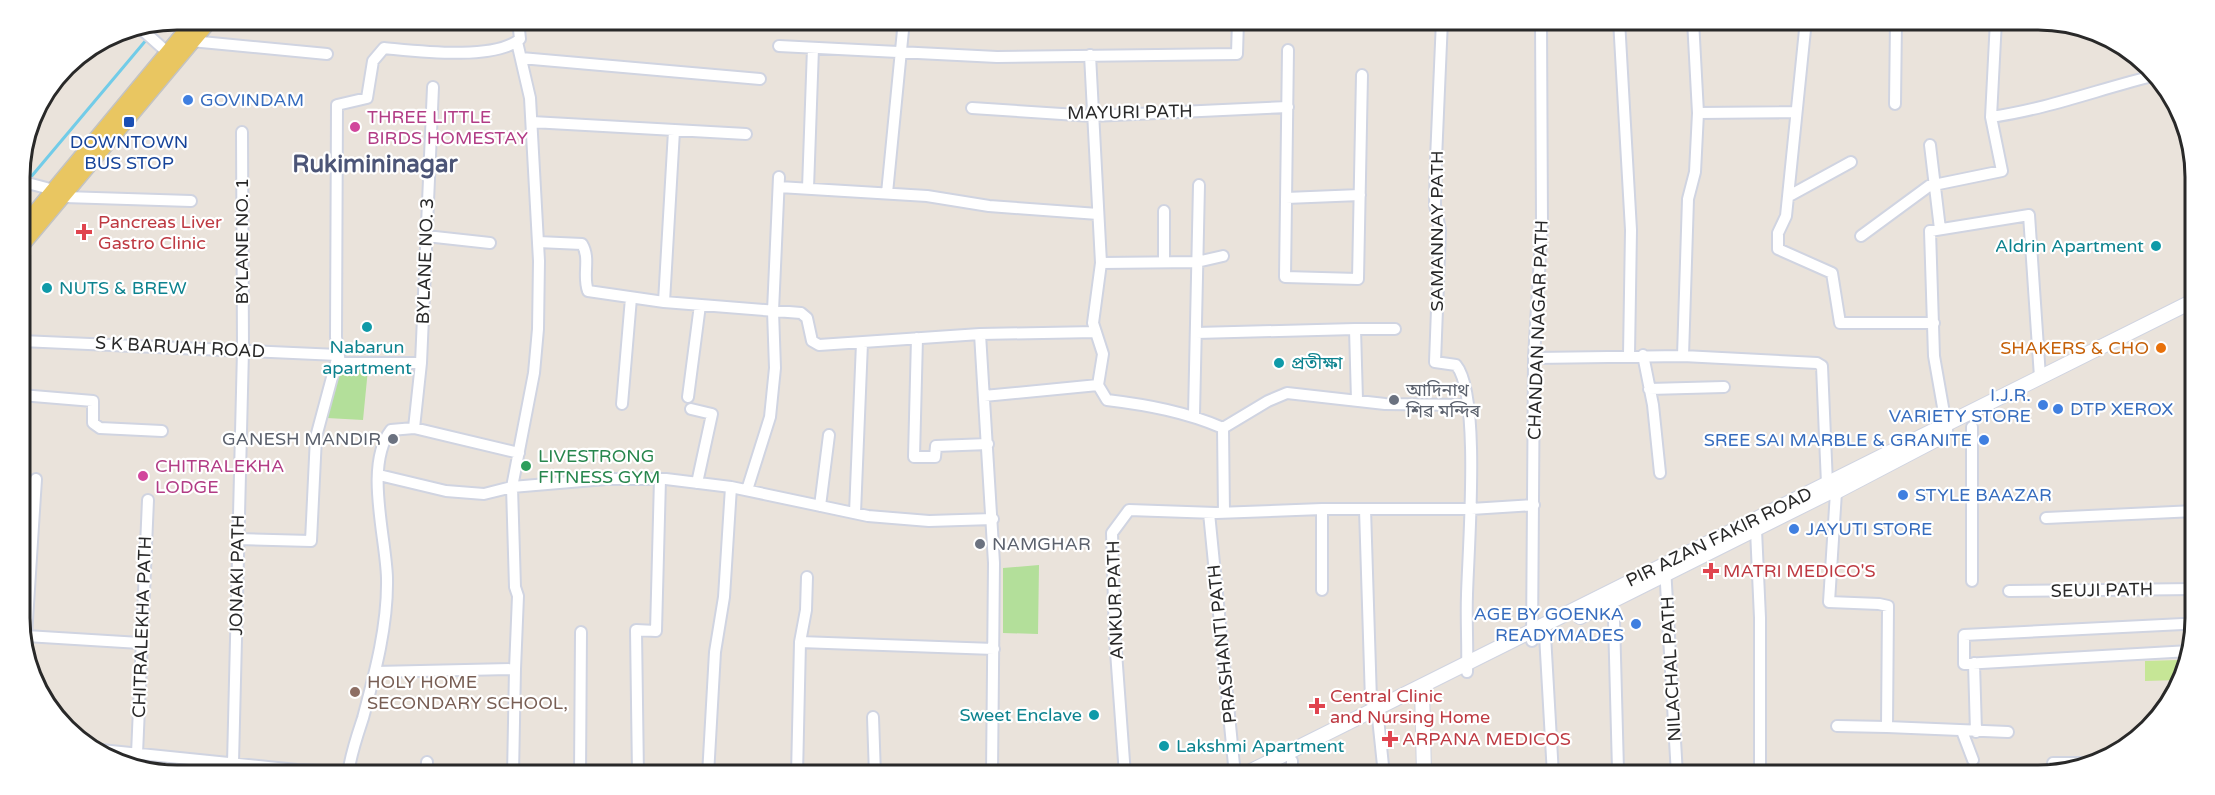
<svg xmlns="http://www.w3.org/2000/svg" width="2215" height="795" font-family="'Varela Round','Noto Sans Bengali',sans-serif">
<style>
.green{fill:#b3df9a}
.pitch{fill:#c6e696}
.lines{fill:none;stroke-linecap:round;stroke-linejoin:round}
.stream{stroke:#72cce8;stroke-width:3}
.street-casing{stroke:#d0d4e1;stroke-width:14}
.secondary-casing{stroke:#d0d4e1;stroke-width:16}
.primary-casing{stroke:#c3c3c3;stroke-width:18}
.street{stroke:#fff;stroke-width:10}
.secondary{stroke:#fff;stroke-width:14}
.primary{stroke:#e9c661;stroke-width:15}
.shop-dot{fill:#3f7fe0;stroke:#fff;stroke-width:2}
.transit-dot{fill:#1a4fb4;stroke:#fff;stroke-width:2}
.hotel-dot{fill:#d1479c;stroke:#fff;stroke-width:2}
.health-dot{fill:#e0444e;stroke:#fff;stroke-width:2}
.culture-dot{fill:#0f9aa8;stroke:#fff;stroke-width:2}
.food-dot{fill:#e8710a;stroke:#fff;stroke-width:2}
.worship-dot{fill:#6b7280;stroke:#fff;stroke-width:2}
.leisure-dot{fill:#2e9e5b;stroke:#fff;stroke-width:2}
.education-dot{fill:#8d6e63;stroke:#fff;stroke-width:2}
.labels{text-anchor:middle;stroke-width:4.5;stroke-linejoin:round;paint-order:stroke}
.shop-label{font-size:18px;fill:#366cbe;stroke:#fff;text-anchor:start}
.street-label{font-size:18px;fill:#292929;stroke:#fff}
.hotel-label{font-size:18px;fill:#b23c85;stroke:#fff;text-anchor:start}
.transit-label{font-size:18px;fill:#164399;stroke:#fff}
.health-label{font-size:18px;fill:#be3a42;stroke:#fff;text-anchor:start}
.culture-label{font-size:18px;fill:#0d838f;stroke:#fff;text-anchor:start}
.food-label{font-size:18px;fill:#c56008;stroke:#fff;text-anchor:end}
.worship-label{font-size:18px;fill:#5b616d;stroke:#fff;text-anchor:start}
.leisure-label{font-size:18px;fill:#27864d;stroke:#fff;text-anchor:start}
.education-label{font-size:18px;fill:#785e54;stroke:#fff;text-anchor:start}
.district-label{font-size:24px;font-weight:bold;fill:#4c5577;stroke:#fff}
.rim{fill:none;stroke:#292929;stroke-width:3}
</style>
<rect width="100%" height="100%" fill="#eae3db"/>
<!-- green -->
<path class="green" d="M340 368 368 369 363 420 327 418Z
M1039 565 1038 634 1003 633V568Z"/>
<!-- pitch -->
<path class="pitch" d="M2179 660V680L2145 681V661Z"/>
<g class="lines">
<!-- stream -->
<path class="stream" d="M151 34 162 22
M20 190 147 39"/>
<defs>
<path id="street" d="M707 20 753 24 754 20
M1396 20V24
M1442 20 1436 159 1435 205 1440 230 1435 362 1456 365C1481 394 1468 550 1467 595 1466 621 1468 647 1467 672
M1619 20 1631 230 1629 355
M1806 20 1786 216 1778 233V249L1832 273 1840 323H1934
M992 23V20
M139 27 167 52
M191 41 327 54
M779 46 997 57 1237 54 1238 20
M1288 50 1285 277 1358 279 1362 75
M1090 55 1101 263 1093 323 1103 354 1098 385 1107 400C1148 405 1186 412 1223 428
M521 58 760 79
M1895 104 1896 20
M972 108 1092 116 1288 107
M1698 113 1796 112
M1991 117C2048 109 2102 88 2157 75
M532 122 746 134
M1930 145 1940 229
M20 181 54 190
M779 187 927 196 989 206 1098 214
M808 188 813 48
M887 193 904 20
M1789 196 1851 162
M64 197 191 201
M1286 198 1360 195
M1164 211V262
M426 236 490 243
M1861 236 1929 186 2002 171 1991 117 1996 20
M538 242 582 244C591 259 582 275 588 291L664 302 801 313 807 318 812 341 819 345 980 334 1096 332
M1101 263 1197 262 1223 256
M664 302 674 131
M1355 329H1395
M1196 333 1355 329 1357 400
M980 334 994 563 992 775
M917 338 914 457H935L936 446 988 444
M21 341 338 355 316 437 311 541 238 539
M1643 355 1653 405 1660 473
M1683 356 1817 363 1822 366 1827 484
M1534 358 1683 356 1688 199 1695 172 1698 113 1693 20
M421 363 433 87
M1649 389 1724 387
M21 395 93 401V423L100 428 162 431
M984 396 1098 385
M688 397 700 305
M622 404 631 298
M691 409 712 414 697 483
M1194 415 1199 185
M414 428 519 453
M1223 428 1268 401 1287 393 1385 404 1467 405
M1223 428 1224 513
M1947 430 1934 356 1930 231 2029 215 2040 377
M379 475 446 491 484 494 512 487 606 479H666L731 487 868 516 929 521 993 519
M36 479 26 636 140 643
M747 490 770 417 775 368 773 311 779 177
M1836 492 1829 602 1879 604 1888 606 1887 727 1837 726
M820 506 829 435
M1322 509V590
M1365 509 1371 701
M855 513 862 343
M1209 513 1235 775
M2046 518 2195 511
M1756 530 1760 618V775
M1665 567 1677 775
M1972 581V427
M2009 591 2195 589
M1610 602 1614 620 1618 770
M2183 624 1964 635V664L2190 651
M1545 635 1553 775
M1532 641 1534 358 1542 223 1541 20
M800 642 806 610 807 577
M25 654 26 636
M1974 663 1976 732
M515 669 518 596 515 587 512 487 534 373 538 329 539 261 530 98 517 42
M375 672 515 669 513 775
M873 717 875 775
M1378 718 1384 775
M1887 727 2008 732
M1962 731 1973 760
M101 750 297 770 348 772
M137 754 148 500
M1292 761V775
M233 763 243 350 242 132
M2053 763H2081
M348 775C350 756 357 736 363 718 375 673 388 625 387 578 386 537 364 465 391 430L414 428 421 363H340L336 337 337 105 367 98 373 61 384 48C417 51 494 61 520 39L518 20
M426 775 427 762
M580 775 581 632
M638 775 636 630 656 631 660 479
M708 775 715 652 724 597 731 487
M797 775 800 642 994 649
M1125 775 1115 638 1112 533 1129 510 1216 513 1322 509H1471L1534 505"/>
<path id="secondary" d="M1580 617 1828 493 1836 492 1943 436
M1422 686 1424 775
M1243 775 2195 300"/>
<path id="primary" d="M20 231 195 20
M20 247 210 20"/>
</defs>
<!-- street casing -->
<use href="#street" class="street-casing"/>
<!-- secondary casing -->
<use href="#secondary" class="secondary-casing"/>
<!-- primary casing -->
<use href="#primary" class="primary-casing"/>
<!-- street -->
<use href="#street" class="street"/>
<!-- secondary -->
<use href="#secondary" class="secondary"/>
<!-- primary -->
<use href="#primary" class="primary"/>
</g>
<!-- markers -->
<g class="shop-dot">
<circle cx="188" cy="100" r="6"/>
<circle cx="2043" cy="405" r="6"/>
<circle cx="2058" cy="409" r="6"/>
<circle cx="1984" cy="440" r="6"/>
<circle cx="1903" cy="495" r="6"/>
<circle cx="1794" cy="529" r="6"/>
<circle cx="1636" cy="624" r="6"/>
</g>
<rect class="transit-dot" x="123" y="116" width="12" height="12" rx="3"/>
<g class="hotel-dot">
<circle cx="355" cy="127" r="6"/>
<circle cx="143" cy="476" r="6"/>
</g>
<g class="health-dot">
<path d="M81 223h6v6h6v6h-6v6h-6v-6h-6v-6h6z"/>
<path d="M1708 562h6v6h6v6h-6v6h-6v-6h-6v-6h6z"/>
<path d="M1314 697h6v6h6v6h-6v6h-6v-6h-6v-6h6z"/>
<path d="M1387 730h6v6h6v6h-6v6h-6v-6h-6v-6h6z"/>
</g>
<g class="culture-dot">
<circle cx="2156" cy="246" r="6"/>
<circle cx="47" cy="288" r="6"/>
<circle cx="367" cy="327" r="6"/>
<circle cx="1279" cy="363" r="6"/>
<circle cx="1094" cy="715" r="6"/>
<circle cx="1164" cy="746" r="6"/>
</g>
<circle class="food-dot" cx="2161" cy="348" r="6"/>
<g class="worship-dot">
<circle cx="1394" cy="400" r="6"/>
<circle cx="393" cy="439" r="6"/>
<circle cx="980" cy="544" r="6"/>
</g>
<circle class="leisure-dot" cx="526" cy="466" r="6"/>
<circle class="education-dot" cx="355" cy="692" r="6"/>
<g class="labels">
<!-- shop labels -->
<g class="shop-label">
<text x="200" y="106">GOVINDAM</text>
<text x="2031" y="401" text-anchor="end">I.J.R.<tspan x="2031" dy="21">VARIETY STORE</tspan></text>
<text x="2070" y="415">DTP XEROX</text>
<text x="1972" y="446" text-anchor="end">SREE SAI MARBLE &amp; GRANITE</text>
<text x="1915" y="501">STYLE BAAZAR</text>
<text x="1806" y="535">JAYUTI STORE</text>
<text x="1624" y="620" text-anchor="end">AGE BY GOENKA<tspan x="1624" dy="21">READYMADES</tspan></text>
</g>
<!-- street labels -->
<g class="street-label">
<text transform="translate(1130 112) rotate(-1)" y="6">MAYURI PATH</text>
<text transform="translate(1437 231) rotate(-90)" y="6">SAMANNAY PATH</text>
<text transform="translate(242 241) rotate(-90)" y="6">BYLANE NO. 1</text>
<text transform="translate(425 261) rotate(-88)" y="6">BYLANE NO. 3</text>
<text transform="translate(1538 330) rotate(-88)" y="6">CHANDAN NAGAR PATH</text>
<text transform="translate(180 347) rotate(3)" y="6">S K BARUAH ROAD</text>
<text transform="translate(1719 537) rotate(-26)" y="6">PIR AZAN FAKIR ROAD</text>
<text transform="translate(237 575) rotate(-89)" y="6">JONAKI PATH</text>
<text transform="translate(2102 590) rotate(-1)" y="6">SEUJI PATH</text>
<text transform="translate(1115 600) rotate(-92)" y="6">ANKUR PATH</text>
<text transform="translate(142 627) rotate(-88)" y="6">CHITRALEKHA PATH</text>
<text transform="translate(1222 644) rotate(-96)" y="6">PRASHANTI PATH</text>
<text transform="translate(1671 669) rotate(-93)" y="6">NILACHAL PATH</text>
</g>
<!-- hotel labels -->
<g class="hotel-label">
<text x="367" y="123">THREE LITTLE<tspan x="367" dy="21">BIRDS HOMESTAY</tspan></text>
<text x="155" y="472">CHITRALEKHA<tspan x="155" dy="21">LODGE</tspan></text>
</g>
<!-- transit labels -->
<g class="transit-label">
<text x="129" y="148">DOWNTOWN<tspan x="129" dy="21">BUS STOP</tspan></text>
</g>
<!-- health labels -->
<g class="health-label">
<text x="98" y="228">Pancreas Liver<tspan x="98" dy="21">Gastro Clinic</tspan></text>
<text x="1723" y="577">MATRI MEDICO'S</text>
<text x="1330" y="702">Central Clinic<tspan x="1330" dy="21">and Nursing Home</tspan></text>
<text x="1402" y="745">ARPANA MEDICOS</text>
</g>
<!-- culture labels -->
<g class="culture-label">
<text x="2144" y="252" text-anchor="end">Aldrin Apartment</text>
<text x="59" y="294">NUTS &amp; BREW</text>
<text x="367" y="353" text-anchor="middle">Nabarun<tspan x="367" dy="21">apartment</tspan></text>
<text x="1291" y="369">প্রতীক্ষা</text>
<text x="1082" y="721" text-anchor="end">Sweet Enclave</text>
<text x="1176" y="752">Lakshmi Apartment</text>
</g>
<!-- food labels -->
<g class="food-label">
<text x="2149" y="354">SHAKERS &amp; CHO</text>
</g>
<!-- worship labels -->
<g class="worship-label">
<text x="1406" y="396">আদিনাথ<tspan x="1406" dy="21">শিৱ মন্দিৰ</tspan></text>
<text x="381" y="445" text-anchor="end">GANESH MANDIR</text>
<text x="992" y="550">NAMGHAR</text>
</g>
<!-- leisure labels -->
<g class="leisure-label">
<text x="538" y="462">LIVESTRONG<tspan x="538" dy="21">FITNESS GYM</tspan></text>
</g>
<!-- education labels -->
<g class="education-label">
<text x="367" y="688">HOLY HOME<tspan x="367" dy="21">SECONDARY SCHOOL,</tspan></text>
</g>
<!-- district labels -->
<g class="district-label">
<text x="375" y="172">Rukimininagar</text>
</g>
</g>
<!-- crop -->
<path d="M0 0H2215V795H0ZM177 30H2038A147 147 0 0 1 2185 177V618A147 147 0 0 1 2038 765H177A147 147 0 0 1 30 618V177A147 147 0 0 1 177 30Z" fill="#fff" fill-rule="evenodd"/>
<path class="rim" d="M177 30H2038A147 147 0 0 1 2185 177V618A147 147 0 0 1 2038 765H177A147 147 0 0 1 30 618V177A147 147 0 0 1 177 30Z"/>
</svg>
